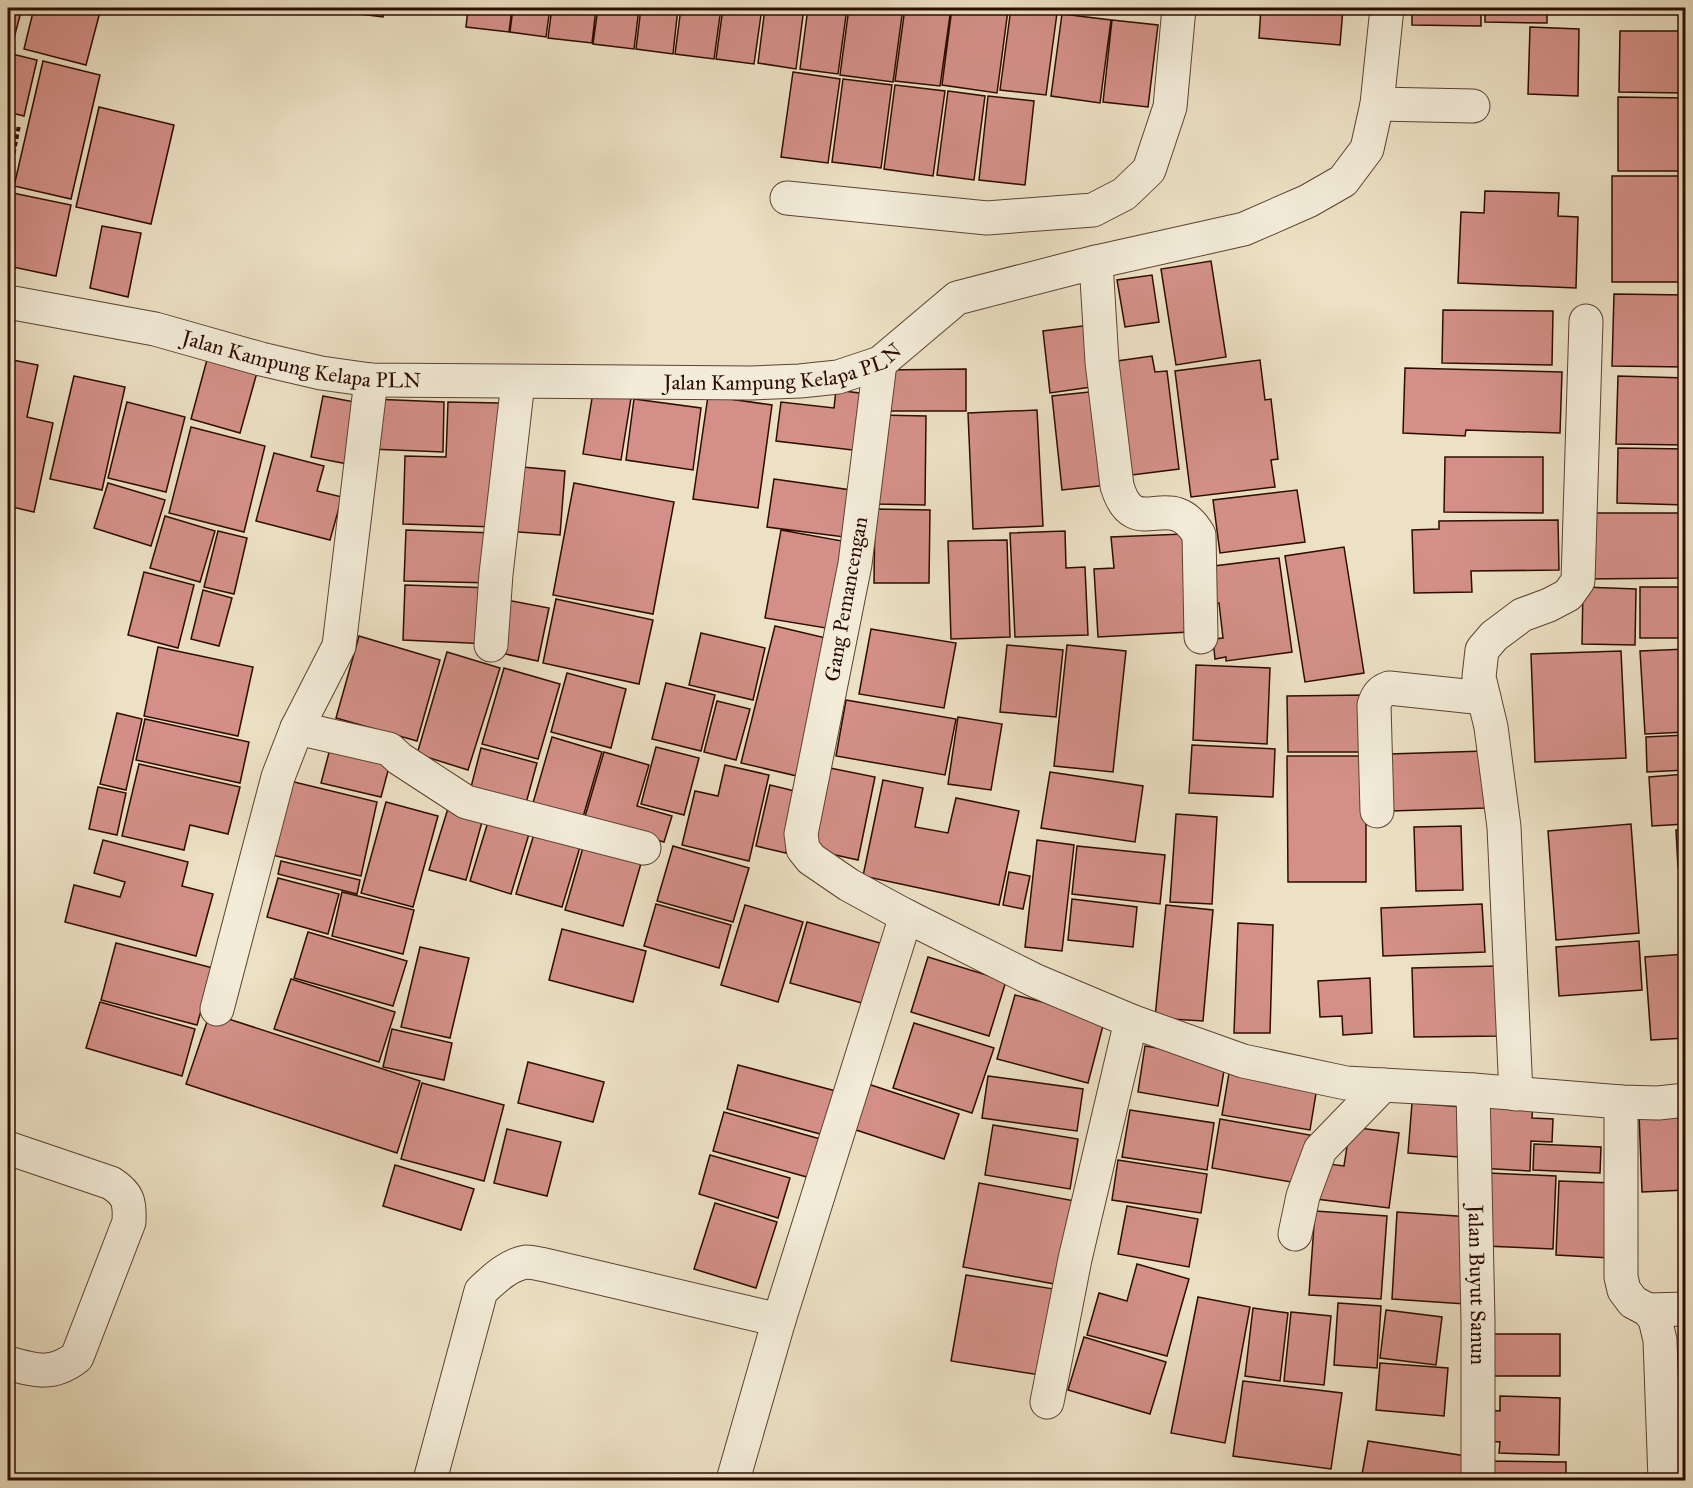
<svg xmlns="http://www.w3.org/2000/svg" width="1693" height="1488" font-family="'IM FELL Great Primer',serif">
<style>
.building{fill:#d49088;stroke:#2d0c00;stroke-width:1.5}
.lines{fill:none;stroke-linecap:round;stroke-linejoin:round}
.minor-casing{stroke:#5d4131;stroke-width:35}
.path{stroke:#2d0c00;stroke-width:4;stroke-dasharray:4.5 3;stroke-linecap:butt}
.minor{stroke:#f3ecd9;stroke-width:33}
.labels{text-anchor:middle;stroke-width:6;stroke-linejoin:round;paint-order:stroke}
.street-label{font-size:21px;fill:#2d0c00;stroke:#f3ecd9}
</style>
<rect width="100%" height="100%" fill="#ece1c4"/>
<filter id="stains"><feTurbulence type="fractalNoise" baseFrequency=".00333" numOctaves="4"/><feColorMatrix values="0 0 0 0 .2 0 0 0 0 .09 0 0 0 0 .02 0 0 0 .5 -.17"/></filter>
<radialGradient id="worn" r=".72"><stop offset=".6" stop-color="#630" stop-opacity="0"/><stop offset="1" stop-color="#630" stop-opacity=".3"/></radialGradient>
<!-- building -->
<path class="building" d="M8 8H22L13 42 8 41Z
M34 8H101L86 65 24 49Z
M310 8H384L383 17Z
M468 8H512L509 32 466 27Z
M513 8H550L546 37 510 32Z
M552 8H596L592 43 548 38Z
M598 8H639L634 49 593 44Z
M641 8H678L673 54 636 49Z
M681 8H721L714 59 675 54Z
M723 8H762L754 64 716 59Z
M765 8H804L796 69 758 63Z
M808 8H847L838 74 800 69Z
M849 8H903L893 82 840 75Z
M905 8H951L940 86 895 81Z
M952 8H989L1008 10 997 93 942 85Z
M1011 8 1057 13 1046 95 1000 90Z
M1261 8H1343L1340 45 1259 38Z
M1412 8H1481V26L1412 25Z
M1485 8H1547V23L1485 22Z
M1062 14 1111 20 1100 103 1051 96Z
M1112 20 1158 25 1148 107 1103 102Z
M1530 27 1579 29 1578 96 1528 94Z
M1620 31H1686V93L1619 92Z
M8 53 37 60 24 116 8 112Z
M43 61 100 75 71 199 14 186Z
M793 72 840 79 828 163 781 157Z
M843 79 892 85 881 168 832 162Z
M895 85 945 91 933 176 884 169Z
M948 91 985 96 974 180 937 175Z
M988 96 1034 101 1025 185 979 180Z
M1618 97 1686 98V171H1618Z
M99 107 174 125 151 224 76 207Z
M8 117 12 118 8 145Z
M1612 176H1686V282H1612Z
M1485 191 1559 193 1558 216 1578 217 1576 288 1458 283 1461 212 1484 213Z
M8 192 71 205 56 276 8 266Z
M102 226 141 233 128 297 90 288Z
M1211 261 1226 357 1176 365 1161 269Z
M1152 275 1159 322 1125 327 1117 280Z
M1614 294 1686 295V367L1612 366Z
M1443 310 1553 311 1552 365 1442 363Z
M1090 325 1098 386 1050 393 1043 331Z
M208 356 258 369 240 433 191 419Z
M1152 356 1155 372 1167 371 1179 469 1124 476 1110 362Z
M8 359 38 365 27 417 53 423 34 512 8 506Z
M1260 360 1265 400 1271 399 1278 459 1271 460 1275 487 1191 497 1175 371Z
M1405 368 1562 372 1560 433 1466 430 1465 436 1403 433Z
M966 369V411H883V370Z
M74 376 125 387 102 490 50 479Z
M1618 376 1686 378V445L1616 444Z
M836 390 867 394 861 451 776 441 781 402 834 408Z
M1098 391 1108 485 1062 490 1052 396Z
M593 392 631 398 621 460 583 454Z
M323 396 365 404 353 465 311 457Z
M708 396 772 405 758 508 693 499Z
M372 399 444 402 443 452 370 449Z
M634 399 701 408 693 470 626 460Z
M127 402 185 417 166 492 108 478Z
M448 402 500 403 495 527 403 524 405 456 446 457Z
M1037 410 1043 526 973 529 968 413Z
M878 415 926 416 925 505 877 504Z
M191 427 265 446 244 532 169 513Z
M1618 448 1686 449V505L1617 503Z
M274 453 324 466 317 491 342 497 330 540 256 521Z
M1445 457H1543V513L1444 512Z
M512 466 565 471 560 535 506 531Z
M774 479 858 491 852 538 767 527Z
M108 483 165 500 151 546 94 528Z
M574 483 674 502 653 614 553 595Z
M1297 490 1305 542 1220 553 1213 500Z
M875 509 930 510 929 583H874Z
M1586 513H1686V578L1586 579Z
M165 516 215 531 200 582 150 568Z
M1558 520 1559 570 1471 571 1472 592 1414 593 1412 530 1439 529V521Z
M406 530 495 533 494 583 404 581Z
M781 530 853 543 838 630 765 618Z
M218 531 247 538 234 594 204 587Z
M1065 531 1066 568 1085 567 1088 635 1015 637 1010 533Z
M1184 534 1189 632 1098 637 1094 569 1114 568 1111 537Z
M1007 540 1010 637 951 639 948 541Z
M1344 547 1364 673 1305 682 1285 556Z
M1279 558 1292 652 1226 661V657L1215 659 1213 639 1223 638 1219 603 1207 605 1214 566Z
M144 572 194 585 178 648 128 635Z
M405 585 492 588 490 644 403 640Z
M1583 587 1636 589 1635 645 1582 644Z
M1640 587H1686V638H1640Z
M203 590 232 598 219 646 191 639Z
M502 599 549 608 538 661 491 651Z
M556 599 653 620 639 684 543 663Z
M775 626 830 639 797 776 741 763Z
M871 629 956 643 944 708 859 694Z
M701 633 765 648 753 700 689 685Z
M359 636 440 660 417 741 336 718Z
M1007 645 1063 650 1056 717 1000 712Z
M1067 645 1126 651 1113 772 1054 766Z
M158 647 253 667 238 736 144 716Z
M1686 649V732L1645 734 1640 651Z
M1621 651 1626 758 1535 762 1531 654Z
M447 652 500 668 468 770 417 754Z
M1196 665 1270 668 1267 744 1193 740Z
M504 668 560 684 538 759 482 744Z
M567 673 626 689 611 748 551 732Z
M666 683 715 695 701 751 652 739Z
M1366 695V752H1288L1287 696Z
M846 700 956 719 945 775 836 756Z
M717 701 750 709 736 760 704 752Z
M117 713 142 719 126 790 100 784Z
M958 717 1002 724 991 790 948 784Z
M145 719 249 742 240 783 136 760Z
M1686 735V770L1647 772 1646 737Z
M552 737 602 752 583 817 533 803Z
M332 741 392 756 381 797 321 783Z
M1192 745 1275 749 1273 797 1189 793Z
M656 747 699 758 684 815 641 804Z
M481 748 537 763 523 814 468 799Z
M1485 751 1486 808 1391 811 1389 754Z
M604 752 649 765 637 806 672 816 664 842 584 820Z
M1287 756H1366V882H1288Z
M139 764 240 787 228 834 190 825 184 850 122 836Z
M725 765 769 775 749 861 682 845 695 791 718 796Z
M830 768 875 777 858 860 813 850Z
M1050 772 1143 786 1135 842 1041 828Z
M1686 774V824L1652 826 1649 777Z
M883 780 923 788 915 827 948 833 956 798 1019 811 999 905 863 876Z
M290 781 377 802 361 876 272 855Z
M770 785 799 792 786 853 756 846Z
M98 787 126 793 117 835 89 829Z
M386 802 438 816 413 907 361 893Z
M450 802 485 811 466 880 429 870Z
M491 812 532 824 511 894 470 881Z
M1176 814 1217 817 1212 904 1170 902Z
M537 824 583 837 562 907 516 894Z
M1631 824 1639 933 1556 940 1548 831Z
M1461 826 1463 890 1416 891 1414 827Z
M1676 830H1686V868H1678Z
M586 837 644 853 623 926 565 910Z
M103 840 188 862 182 886 213 894 196 956 65 922 74 885 120 897 125 882 94 873Z
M1037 840 1074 845 1062 951 1025 947Z
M673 846 749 868 733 922 657 901Z
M1077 846 1165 855 1160 904 1072 894Z
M281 861 360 880 357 894 278 874Z
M1009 872 1030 876 1023 909 1003 905Z
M278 878 339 894 328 934 267 917Z
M342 892 414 910 403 954 332 936Z
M1072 899 1137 907 1133 947 1068 940Z
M656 904 731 925 719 968 644 946Z
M1482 904 1485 952 1383 956 1381 908Z
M745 905 803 922 778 1002 721 985Z
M1166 905 1213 910 1203 1021 1155 1018Z
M807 922 880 943 862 1003 790 983Z
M1238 923 1273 925 1270 1033H1234Z
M562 929 646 951 633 1002 549 980Z
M308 932 407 961 393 1006 294 978Z
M1639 941 1642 990 1559 996 1556 947Z
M116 943 213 968 197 1025 101 1000Z
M420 947 469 958 450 1038 401 1027Z
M1686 954V1038L1651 1040 1645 957Z
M928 957 1006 981 989 1036 911 1012Z
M1498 966 1500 1036 1414 1037 1412 968Z
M1370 978 1372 1033 1343 1035 1342 1016 1320 1017 1318 981Z
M291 979 395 1012 379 1062 274 1029Z
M1015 995 1105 1018 1088 1083 997 1059Z
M100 1002 195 1029 182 1076 86 1048Z
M210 1013 420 1081 397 1153 186 1084Z
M914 1023 994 1048 972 1113 893 1088Z
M392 1029 452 1043 444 1080 383 1067Z
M1145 1046 1226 1059 1218 1106 1138 1092Z
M528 1062 604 1082 593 1122 518 1103Z
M738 1065 836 1091 824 1135 727 1109Z
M1230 1067 1318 1081 1310 1130 1222 1115Z
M988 1076 1083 1089 1077 1131 982 1118Z
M422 1083 504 1105 484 1181 401 1159Z
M865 1083 959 1114 944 1159 850 1128Z
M1482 1098 1533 1101 1532 1118 1553 1119 1552 1142 1531 1141 1530 1171 1479 1168Z
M1412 1103 1463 1107 1459 1157 1408 1153Z
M1130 1110 1214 1123 1207 1170 1122 1157Z
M724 1112 824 1140 814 1179 713 1151Z
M1686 1113V1190L1642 1192 1639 1114Z
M1220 1119 1310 1135 1302 1184 1212 1168Z
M993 1125 1078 1139 1070 1189 985 1175Z
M1350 1127 1399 1133 1389 1208 1316 1199 1321 1163 1344 1166Z
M507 1129 561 1142 547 1196 494 1183Z
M1534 1144 1601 1147 1600 1173 1533 1170Z
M710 1155 790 1178 778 1218 699 1194Z
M1118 1160 1207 1174 1201 1213 1112 1200Z
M395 1165 474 1189 461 1230 383 1206Z
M1488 1173 1556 1176 1553 1249 1485 1246Z
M1559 1181 1614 1183 1610 1258 1556 1255Z
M979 1183 1075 1201 1060 1285 963 1267Z
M715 1203 777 1222 756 1288 694 1269Z
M1127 1206 1198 1219 1189 1267 1118 1254Z
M1315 1211 1387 1216 1381 1299 1309 1295Z
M1397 1212 1471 1217 1465 1304 1392 1299Z
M1137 1264 1189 1279 1167 1356 1087 1335 1099 1293 1127 1301Z
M966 1275 1054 1289 1040 1375 951 1361Z
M1198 1297 1250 1307 1225 1443 1171 1433Z
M1338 1303 1381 1306 1377 1368 1334 1365Z
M1253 1308 1288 1313 1280 1381 1245 1376Z
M1386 1310 1442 1317 1436 1365 1380 1358Z
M1291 1312 1331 1316 1324 1385 1284 1381Z
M1494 1334H1560V1376H1494Z
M1084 1337 1166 1362 1150 1414 1068 1390Z
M1380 1363 1448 1368 1444 1416 1376 1410Z
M1243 1381 1342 1393 1331 1469 1233 1456Z
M1500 1396 1560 1398 1559 1455 1499 1453 1500 1442 1485 1441 1486 1410 1500 1411Z
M1368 1441 1466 1456 1463 1480H1361Z
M1482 1461 1566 1462V1480H1482Z"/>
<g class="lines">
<defs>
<g id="minor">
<path d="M1377 104 1473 106"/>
<path d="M787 198 987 218 1093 210 1124 194 1149 170 1170 107 1179 8"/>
<path d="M1096 262 1102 362 1117 486C1135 545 1170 484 1199 535L1201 637"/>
<path id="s1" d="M8 302 155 329 261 359 321 373 371 380 751 383 800 381 838 377 880 363 957 298 1096 262 1244 229 1308 201 1343 181 1367 149 1377 104 1387 8"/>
<path d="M880 363 855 564 801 834 803 849 811 859 849 885 906 916 1036 981 1131 1021 1243 1061 1346 1083 1473 1090 1621 1102 1658 1103 1686 1100"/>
<path d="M491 645 496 574 518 382"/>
<path d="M297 728 389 749 400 759 466 802 644 848"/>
<path d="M1377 811 1374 705C1377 696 1380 691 1389 688L1484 698"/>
<path d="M217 1009 278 777 297 728 339 646 371 380"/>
<path id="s2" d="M1473 1090 1478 1321V1480"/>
<path d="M1516 1094 1504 827 1491 727 1479 677 1482 650 1494 636 1522 615 1549 605 1568 595 1578 581 1586 321"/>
<path d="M1621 1102V1277L1624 1290 1633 1302 1648 1310 1655 1319 1660 1340 1665 1480"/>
<path d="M8 1148 111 1183C128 1194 130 1201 129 1222L77 1357C53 1376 36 1371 8 1363"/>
<path d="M1295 1234 1303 1196 1320 1150 1383 1085"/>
<path d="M1648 1310 1686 1309"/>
<path d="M1047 1402 1075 1259 1131 1021"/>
<path d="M430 1480 481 1291C494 1279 508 1265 526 1262 532 1262 539 1264 545 1265L779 1320"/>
<path d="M733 1480 779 1320 906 916"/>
</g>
</defs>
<!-- minor casing -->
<use href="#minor" class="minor-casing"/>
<!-- path -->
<path class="path" d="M8 183 19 125"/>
<!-- minor -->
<use href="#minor" class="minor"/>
</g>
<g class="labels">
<!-- street labels -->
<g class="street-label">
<text dy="7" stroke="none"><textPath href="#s1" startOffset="300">Jalan Kampung Kelapa PLN</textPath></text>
<text dy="7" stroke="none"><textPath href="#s1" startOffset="786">Jalan Kampung Kelapa PLN</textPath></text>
<text transform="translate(846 599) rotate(-80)" y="7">Gang Pemancengan</text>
<text dy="7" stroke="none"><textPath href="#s2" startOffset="195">Jalan Buyut Sanun</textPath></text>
</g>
</g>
<!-- margin -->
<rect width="1693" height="1488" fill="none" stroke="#ece1c4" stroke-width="30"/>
<rect x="9" y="9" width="1675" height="1470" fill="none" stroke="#2d0c00" stroke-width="3"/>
<rect x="15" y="15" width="1663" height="1458" fill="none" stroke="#2d0c00" stroke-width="1.5"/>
<rect width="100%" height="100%" filter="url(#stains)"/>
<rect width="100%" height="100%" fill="url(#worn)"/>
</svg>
